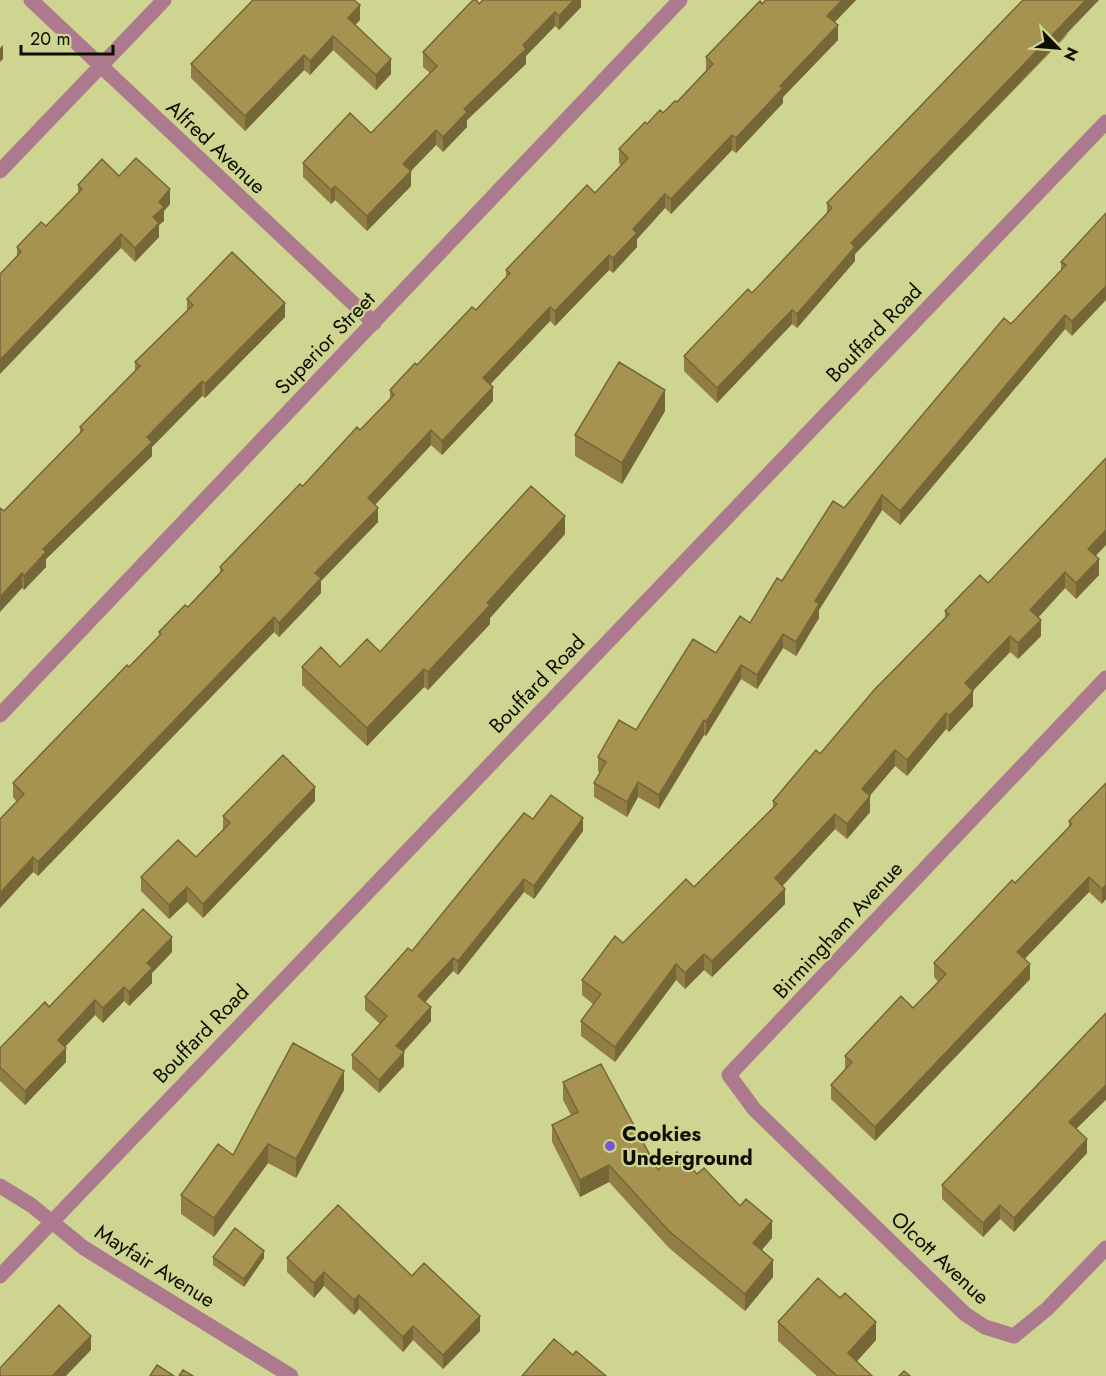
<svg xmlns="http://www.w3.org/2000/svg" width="1106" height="1376" font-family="Jost,sans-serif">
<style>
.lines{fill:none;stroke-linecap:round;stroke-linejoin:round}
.minor{stroke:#ac798e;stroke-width:15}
.wall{fill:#907e45}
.shaded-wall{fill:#756738}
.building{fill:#a79350;stroke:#756738;stroke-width:1.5}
.poi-dot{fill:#7955cf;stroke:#ced591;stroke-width:2}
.labels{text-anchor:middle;stroke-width:4.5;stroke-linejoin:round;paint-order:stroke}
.street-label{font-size:21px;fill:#0e0f00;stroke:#ced591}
.poi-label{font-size:21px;font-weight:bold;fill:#0e0f00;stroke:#ced591;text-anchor:start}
</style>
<rect width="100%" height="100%" fill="#ced591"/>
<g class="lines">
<!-- minor -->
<path class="minor" d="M31 0 374 323
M0 171 164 0
M1106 678 729 1075 754 1109 965 1314 985 1327 1014 1336 1047 1309 1106 1248
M0 715 680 0
M0 1186 31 1205 84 1248 291 1376
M0 1276 1106 122"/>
</g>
<!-- wall -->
<path class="wall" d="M581 0V7L559 30 555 26 526 56V64L467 120V127L443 152 436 145 411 171V186L367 231 335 200 331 204 303 177V163L371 133 430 73 423 67V52L479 4Z
M766 0H856L835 22 838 40 783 97V103L736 153 732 150 671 214 665 208 637 239V247L613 273 609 270 555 326 550 321 490 384 493 401 442 455 431 445 375 505 378 522 321 581V593L279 637 274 632 38 876 33 872 0 908V819L17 802 13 797V783L159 636V632L188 607 220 572V567L360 430 390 399V390L476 310 506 277V270L595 193 621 165 619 163V149L647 124 677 102 706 72V57Z
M360 20 355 25 391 74 376 90 333 50 310 75 304 70 245 131 191 78V64Z
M1069 33 855 254V261L797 328 792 324 717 403 684 371V356L752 293 827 213V203Z
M119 176 170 204 164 211V221L159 225V237L135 262 121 248 17 256V247L46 226 78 194V185Z
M1080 241 1072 336 1065 329 900 525 882 510 819 610V618L796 656 783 648 757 689 741 679 706 736 704 735 659 809 638 797 627 817 594 797V783L600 773 598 771V757L636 730 716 653 750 623 782 581 844 508 1061 270V262Z
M187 299 285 317 205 398 202 396 152 447V456L46 559V567L24 590 22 588 4 511 80 434V427L135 371V362L187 311Z
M665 411 622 484 575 456V435Z
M565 534 490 618V624L428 690 424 687 367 746 302 685V667H340L380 652Z
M1096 556 1099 575 1076 599 1065 588 1038 618 1041 636 1018 659 1010 652 973 690V706L949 732 946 729 907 776 895 766 869 796 870 812 847 839 835 829 782 886 785 904 712 977 704 970 685 989 676 980 615 1062 581 1036V1021L593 1004 582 995V980L623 943 694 887 773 808V801L820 754 945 618V611L988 583Z
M1106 783 1102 904 1089 892 1024 959 1030 979 875 1141 831 1099V1085L845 1070V1056L913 1008 938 982 934 977V963L1015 883 1069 827V821Z
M315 801 203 918 187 902 169 919 141 891V877L196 857 223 830V816Z
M533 819 583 831 534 899 524 892 458 975 453 971 425 1002 431 1021 403 1052 404 1066 379 1093 352 1069V1055L380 1024 365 1010V997L412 951Z
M172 952 152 973V983L129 1006 124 1001 103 1023 95 1015 65 1047 66 1062 25 1105 0 1081V1048L49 1007Z
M1106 1013V1100L1076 1129 1087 1153 1014 1232 1000 1219 983 1237 942 1199V1185Z
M563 1082 658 1170 697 1174 740 1206 772 1238 762 1250 773 1277 745 1311 669 1248 609 1182 580 1197 552 1142V1125L571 1115 563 1100Z
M344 1090 296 1178 268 1163 214 1237 181 1214V1195L233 1155Z
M213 1257 264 1258 244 1287 213 1265Z
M287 1258 412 1276 480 1331 443 1369 413 1340 403 1352 359 1309 354 1315 324 1286 314 1298 287 1272Z
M778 1322 876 1340 857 1361 872 1376H817L778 1341Z"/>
<!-- shaded-wall -->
<path class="shaded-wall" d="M574 0H581V7L559 30V16Z
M842 0H856L827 30V16Z
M1086 0H1099L855 254V261L797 328V314L851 243Z
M360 5V20L348 32V18Z
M555 12V26L526 56V64L467 120V127L443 152V137L464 109Z
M838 25V40L783 97V103L736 153V138L780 86Z
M333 36V50L310 75V61Z
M3 45V59L0 62V48Z
M304 55V70L245 131V116Z
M391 59V74L376 90V75Z
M436 130V145L403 179V164Z
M732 135V150L671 214V199Z
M411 171V186L367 231V216Z
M335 186V200L331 204V190Z
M170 189V204L164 211V221L159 225V237L135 262V248L153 217 159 202Z
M665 194V208L637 239V247L613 273V258L633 229Z
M121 234V248L0 374V360Z
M609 255V270L555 326V311Z
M1106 286V300L1072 336V321Z
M285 303V317L205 398V384Z
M550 307V321L483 392V378Z
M792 310V324L717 403V388Z
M1065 315V329L900 525V511Z
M202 381V396L152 447V456L46 559V567L24 590V576L43 549 147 437Z
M493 387V401L442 455V441Z
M665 390V411L622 484V463Z
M431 430V445L368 512V498Z
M882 495V510L819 610V618L796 656V642L815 601Z
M378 508V522L321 581V593L279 637V623L315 573Z
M565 516V534L490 618V624L428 690V672L487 603Z
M1106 530V545L1088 564V549Z
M1099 559V575L1076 599V583Z
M1065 572V588L1030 626V610Z
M22 573V588L0 612V597Z
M274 617V632L38 876V862Z
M1041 620V636L1018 659V643Z
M783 634V648L757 689V675Z
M1010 636V652L965 699V683Z
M741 665V679L706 736V722Z
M424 669V687L367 746V728Z
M973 691V706L949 732V716Z
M946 713V729L907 776V760Z
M704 720V735L659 809V795Z
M895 750V766L862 805V789Z
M638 782V797L627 817V802Z
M315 787V801L203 918V904Z
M870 796V812L847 839V824Z
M835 814V829L775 894V878Z
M583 818V831L534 899V886Z
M33 857V872L0 908V893Z
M1089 877V892L1017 967V952Z
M524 879V892L458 975V961Z
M1106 885V899L1102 904V889Z
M187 887V902L169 919V905Z
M785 889V904L712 977V961Z
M172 937V952L152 973V983L129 1006V992L147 963Z
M704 954V970L685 989V973Z
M453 958V971L418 1010V996Z
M676 964V980L615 1062V1047Z
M1030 964V979L875 1141V1127Z
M124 987V1001L103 1023V1008Z
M95 1000V1015L58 1054V1040Z
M431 1007V1021L396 1060V1046Z
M66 1048V1062L25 1105V1091Z
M404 1052V1066L379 1093V1080Z
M344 1071V1090L296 1178V1159Z
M1106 1085V1099L1069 1136V1122Z
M1087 1139V1153L1014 1232V1218Z
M268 1144V1163L214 1237V1218Z
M609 1165V1182L580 1197V1180Z
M1000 1205V1219L983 1237V1223Z
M772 1221V1238L753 1260V1243Z
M264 1251V1258L244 1287V1279Z
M773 1260V1277L745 1311V1294Z
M324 1272V1286L314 1298V1283Z
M359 1295V1309L354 1315V1300Z
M480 1316V1331L443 1369V1355Z
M876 1322V1340L848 1371V1353Z
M413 1326V1340L403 1352V1337Z
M91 1336V1350L66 1376H52Z"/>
<!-- building -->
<path class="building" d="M253 0H354L360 5 348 18 391 59 376 75 333 36 310 61 304 55 245 116 191 64Z
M473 0H476L479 4 483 0H574L559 16 555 12 523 45 526 49 464 109 467 112 443 137 436 130 403 164 411 171 367 216 335 186 331 190 303 163 350 113 371 133 437 66 423 52Z
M766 0H842L827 16 838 25 780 86 783 88 736 138 732 135 671 199 665 194 633 229 637 233 613 258 609 255 555 311 550 307 483 378 493 387 442 441 431 430 368 498 378 508 315 573 321 578 279 623 274 617 38 862 33 857 0 893V819L24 794 13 783 127 665 129 667 161 634 159 632 185 605 188 607 223 570 220 567 300 484 303 486 357 427 360 430 394 395 390 390 415 363 417 365 472 307 476 310 510 273 506 270 587 185 595 193 628 158 619 149 645 122 647 124 660 110 663 113 675 101 677 102 713 64 706 57 760 1 762 4Z
M1023 0H1086L851 243 855 247 797 314 792 310 717 388 684 356 748 289 752 293 832 208 827 203Z
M136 158 170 189 159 202 164 207 153 217 159 223 135 248 121 234 0 360V274L21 252 17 247 41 222 46 226 82 189 78 185 102 159 119 176Z
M1106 213V286L1072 321 1065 315 900 511 882 495 815 601 819 604 796 642 783 634 757 675 741 665 706 722 704 720 659 795 638 782 627 802 594 783 606 762 598 757 619 720 636 730 693 639 716 653 740 616 750 623 777 578 782 581 833 501 844 508 1004 318 1011 324 1066 265 1061 262Z
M232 252 285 303 205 384 202 381 147 437 152 442 43 549 46 552 24 576 22 573 0 597V508L4 511 83 430 80 427 140 366 135 362 193 305 187 299Z
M619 362 665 390 622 463 575 435Z
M1106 458V530L1088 549 1099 559 1076 583 1065 572 1030 610 1041 620 1018 643 1010 636 965 683 973 691 949 716 946 713 907 760 895 750 862 789 870 796 847 824 835 814 775 878 785 889 712 961 704 954 685 973 676 964 615 1047 581 1021 601 994 582 980 615 936 623 943 686 879 694 887 777 804 773 801 816 750 820 754 875 689 949 614 945 611 980 575 988 583Z
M531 486 565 516 487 603 490 605 428 672 424 669 367 728 302 667 321 647 340 667 367 639 380 652Z
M283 755 315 787 203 904 187 887 169 905 141 877 178 840 196 857 230 823 223 816Z
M1106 783V885L1102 889 1089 877 1017 952 1030 964 875 1127 831 1085 852 1062 845 1056 901 996 913 1008 946 974 934 963 1012 880 1015 883 1072 824 1069 821Z
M551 795 583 818 534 886 524 879 458 961 453 958 418 996 431 1007 396 1046 404 1052 379 1080 352 1055 387 1016 365 997 408 948 412 951 524 813 533 819Z
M143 909 172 937 147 963 152 968 129 992 124 987 103 1008 95 1000 58 1040 66 1048 25 1091 0 1067V1048L45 1002 49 1007Z
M1106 1013V1085L1069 1122 1087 1139 1014 1218 1000 1205 983 1223 942 1185Z
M293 1043 344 1071 296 1159 268 1144 214 1218 181 1195 218 1144 233 1155Z
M601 1064 658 1170 677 1152 697 1174 704 1168 740 1206 746 1199 772 1221 753 1243 773 1260 745 1294 669 1231 609 1165 580 1180 552 1125 578 1112 563 1082Z
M338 1205 412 1276 424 1263 480 1316 443 1355 413 1326 403 1337 359 1295 354 1300 324 1272 314 1283 287 1258Z
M235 1228 264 1251 244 1279 213 1257Z
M818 1278 840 1298 845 1293 876 1322 848 1353 872 1376H837L778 1322Z
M59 1305 91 1336 52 1376H0V1368Z
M554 1339 573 1355 576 1351 606 1376H522Z
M157 1365 174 1376H150Z
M183 1370 193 1376H179Z
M904 1371 910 1376H899Z"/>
<!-- markers -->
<circle class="poi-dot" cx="610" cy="1146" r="6"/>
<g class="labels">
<!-- street labels -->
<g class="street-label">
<text transform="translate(216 147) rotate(43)" y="7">Alfred Avenue</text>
<text transform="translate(874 333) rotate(-46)" y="7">Bouffard Road</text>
<text transform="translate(325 343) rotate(-46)" y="7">Superior Street</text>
<text transform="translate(537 684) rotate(-46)" y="7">Bouffard Road</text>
<text transform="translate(838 930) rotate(-47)" y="7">Birmingham Avenue</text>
<text transform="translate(201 1034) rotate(-46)" y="7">Bouffard Road</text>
<text transform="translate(940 1258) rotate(43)" y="7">Olcott Avenue</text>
<text transform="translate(155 1266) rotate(32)" y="7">Mayfair Avenue</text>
</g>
<!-- poi labels -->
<g class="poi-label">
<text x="622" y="1141">Cookies<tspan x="622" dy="24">Underground</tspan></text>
</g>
</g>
<!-- north arrow -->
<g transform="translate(1058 48) rotate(115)" stroke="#ced591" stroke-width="4.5" paint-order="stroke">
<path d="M0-4.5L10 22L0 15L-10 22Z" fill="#0e0f00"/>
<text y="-9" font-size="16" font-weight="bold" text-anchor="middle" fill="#0e0f00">N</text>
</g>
<!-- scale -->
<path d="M21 45v9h92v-9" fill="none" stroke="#0e0f00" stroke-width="3"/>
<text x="30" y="45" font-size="18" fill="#0e0f00" stroke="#ced591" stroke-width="4.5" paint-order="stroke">20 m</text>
</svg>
